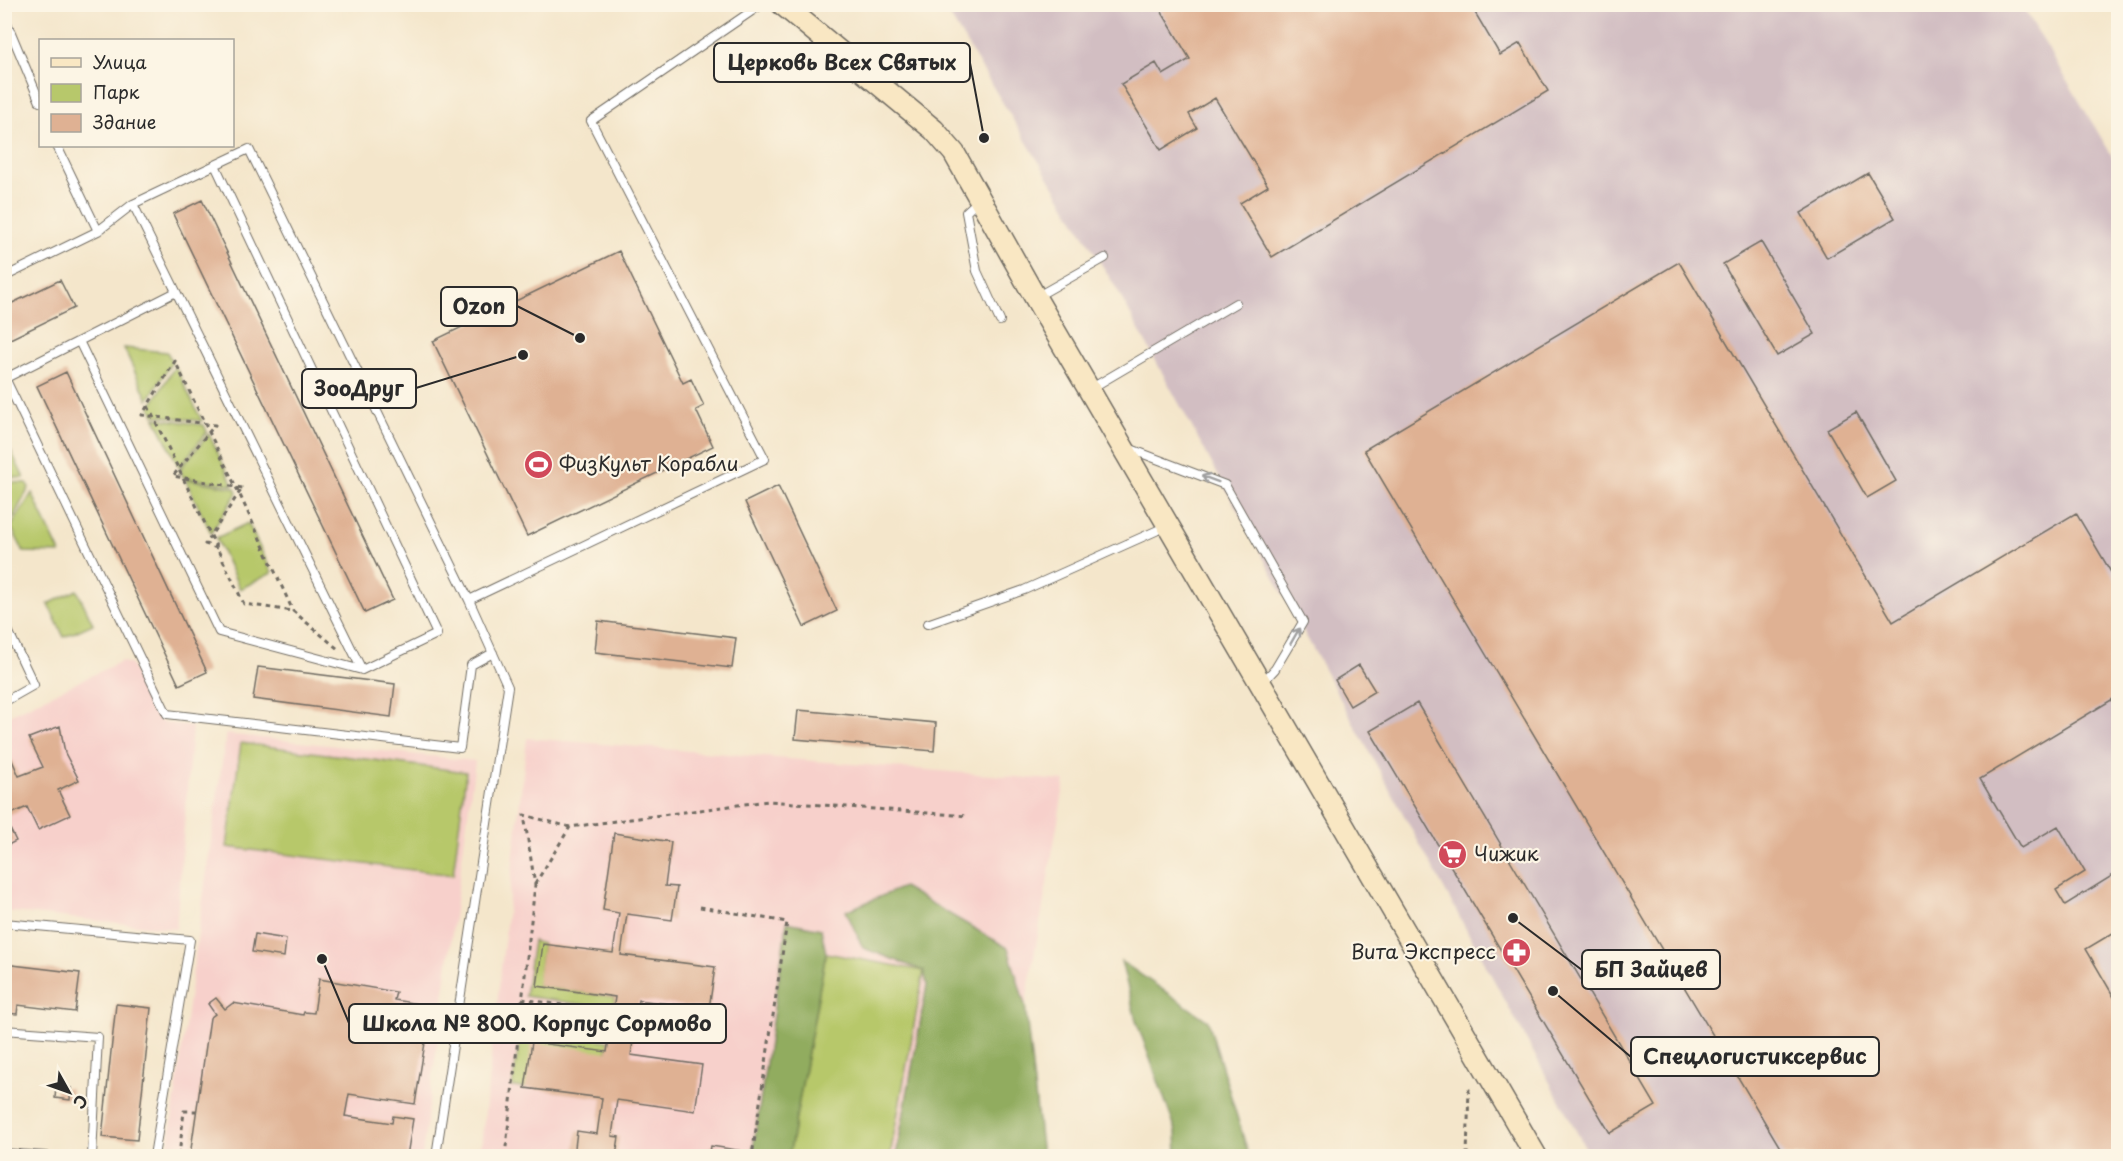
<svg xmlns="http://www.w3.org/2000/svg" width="2123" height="1161" font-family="'Playpen Sans',sans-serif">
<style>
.built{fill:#f7d0cb}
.industrial{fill:#d2bec2}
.green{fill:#b7c86b;stroke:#717a4b;stroke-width:1.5}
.forest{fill:#91ac5f;stroke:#5e6c45;stroke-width:1.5}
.building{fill:#dfb193}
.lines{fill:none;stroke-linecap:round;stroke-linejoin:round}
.lane-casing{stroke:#716c63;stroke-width:10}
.secondary-casing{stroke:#716c63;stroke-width:24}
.path{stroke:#716c63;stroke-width:3;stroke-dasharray:4.5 4.5;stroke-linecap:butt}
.lane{stroke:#fff;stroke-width:8}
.secondary{stroke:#f9e7c3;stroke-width:21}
.oneway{stroke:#a0a0a0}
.labels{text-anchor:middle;stroke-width:4.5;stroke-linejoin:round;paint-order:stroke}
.poi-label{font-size:20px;fill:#2b2b2b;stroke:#fcf5e5;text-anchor:start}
.leader{fill:none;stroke:#2b2b2b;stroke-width:2}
.callout-dot{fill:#2b2b2b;stroke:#fcf5e5;stroke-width:2}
.callout{fill:#fcf5e5;stroke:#2b2b2b;stroke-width:2}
.callout-label{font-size:21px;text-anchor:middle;font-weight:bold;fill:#2b2b2b}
</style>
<rect width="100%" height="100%" fill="#fcf5e5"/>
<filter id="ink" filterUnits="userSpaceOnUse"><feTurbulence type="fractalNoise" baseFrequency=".0167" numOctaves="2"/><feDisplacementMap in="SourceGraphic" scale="12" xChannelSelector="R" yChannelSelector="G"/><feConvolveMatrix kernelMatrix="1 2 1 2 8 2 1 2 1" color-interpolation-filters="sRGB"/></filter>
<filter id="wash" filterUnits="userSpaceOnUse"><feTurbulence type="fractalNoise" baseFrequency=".008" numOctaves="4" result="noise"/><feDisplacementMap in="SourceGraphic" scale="24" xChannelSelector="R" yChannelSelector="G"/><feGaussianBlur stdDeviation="1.35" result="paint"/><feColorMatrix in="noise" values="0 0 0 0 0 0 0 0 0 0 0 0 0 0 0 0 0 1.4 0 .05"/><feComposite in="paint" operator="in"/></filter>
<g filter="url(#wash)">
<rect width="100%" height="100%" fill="#f4e6cb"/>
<!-- built -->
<path class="built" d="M122 661 131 665 161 722 192 727 176 929 5 911V717Z
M226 734 475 761 422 1156H167Z
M527 738 1065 781 999 1156H480Z"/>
<!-- industrial -->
<path class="industrial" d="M943 5H2022L2118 166V1156H1590L1116 288Z"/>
<!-- green -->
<path class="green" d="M124 348 167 352 172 362 148 400Z
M175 366 202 421 154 415 150 407Z
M155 418 204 425 207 432 179 467Z
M209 434 233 485 183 477 180 469Z
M11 451 24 478 5 477V454Z
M185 479 235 488 237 493 211 533Z
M5 482 27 483 29 488 10 523 5 512Z
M32 493 60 553 24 552 11 527Z
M248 523 272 573 240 589 216 538Z
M77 590 93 624 64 637 48 604Z
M241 743 466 772 453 875 227 847Z
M533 941 543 944 538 986 615 997 613 1009 525 996Z
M826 953 924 971 890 1156H789Z
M522 1027 609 1041 607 1052 525 1088 512 1087Z"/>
<!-- forest -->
<path class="forest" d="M903 887 1008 948 1025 1005 1042 1156H896L927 985 924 971 863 948 846 911Z
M787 922 821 929 826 953 789 1156H752Z
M1121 961 1208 1021 1249 1156H1177L1176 1131 1136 1020Z"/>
<g id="blocks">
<!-- building -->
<path class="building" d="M1157 4H1470L1500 55 1520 43 1548 91 1272 257 1240 203 1268 186 1215 98 1189 114 1197 128 1161 150 1121 84 1156 63 1163 75 1190 59Z
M1868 173 1895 218 1827 258 1801 213Z
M202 200 393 600 365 613 173 214Z
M1761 242 1815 334 1777 356 1723 264Z
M619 251 683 383 691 379 704 406 696 410 713 446 527 536 433 341Z
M1679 262 1893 622 2076 513 2118 584V696L1980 779 2021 848 2058 826 2085 872 2056 890 2065 905 2118 872V930L2086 949 2118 1004V1156H1785L1364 450Z
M60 280 74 308 4 342V307Z
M66 372 207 672 179 685 37 386Z
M1856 412 1896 481 1867 498 1827 429Z
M778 486 837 611 804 627 745 502Z
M598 621 736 638 732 668 595 652Z
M1359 665 1375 691 1350 706 1335 680Z
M258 667 395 684 391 717 253 699Z
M1417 703 1656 1106 1610 1133 1370 731Z
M798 710 936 723 934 751 795 739Z
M60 726 65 753 79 780 58 790 70 815 38 830 27 807 4 817V750L7 749 19 776 43 767 29 738Z
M4 817 16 841 4 847Z
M614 833 671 842 665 886 677 887 672 920 627 914 621 955 715 967 709 1009 639 1000 631 1055 702 1065 695 1111 617 1100 612 1136 619 1137 616 1156H574L577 1131 597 1134 602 1098 525 1088 532 1042 607 1052 615 997 537 986 543 944 613 953 619 913 603 910Z
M255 934 286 939 284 957 252 952Z
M4 964 80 973 75 1012 18 1005 17 1014 4 1013Z
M319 979 396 992 394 1000 431 1006 415 1104 349 1094 345 1116 392 1123 393 1116 413 1119 407 1156H190L210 1018 215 1014 208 1004 216 998 225 1009 233 1003 303 1015 304 1012 314 1013Z
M116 1004 151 1008 137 1140 102 1137Z
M56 1087 71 1088 70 1100 55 1098Z
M711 1146 744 1151 743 1156H709Z"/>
</g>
</g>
<g filter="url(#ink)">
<use href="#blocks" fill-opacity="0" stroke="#716c63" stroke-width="1.5"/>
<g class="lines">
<defs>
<path id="lane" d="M4 16 40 102
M57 146 98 231 133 204 362 670
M215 165 249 149 469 600
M979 200 966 212 977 271 1000 321
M4 277 98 231
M1036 297 1105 258
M79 341 219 632 362 670 437 634 215 165 133 204
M5 378 167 714 460 748 471 665 493 653
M4 379 176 292
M1090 389 1236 303
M1128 448 1225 485 1303 622 1275 669 1262 683
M4 622 34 685 4 702
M927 624 1024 590 1167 526
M4 923 190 940 154 1156
M4 1030 98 1037 92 1156
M4 1153 46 1156
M436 1156 508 687 469 600 765 459 591 121 762 4"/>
<path id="secondary" d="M782 4 934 130 954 153 1035 297 1536 1156"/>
</defs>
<!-- lane casing -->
<use href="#lane" class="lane-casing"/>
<!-- secondary casing -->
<use href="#secondary" class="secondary-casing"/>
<!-- path -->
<path class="path" d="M148 406 244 604 293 611
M217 548 205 544 239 493 243 488 236 487 173 476 209 432 215 425C191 422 166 418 142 415L175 361 205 424 209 432 236 487 239 493 293 611 338 649
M535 884 570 827
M700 907 787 922 752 1156
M522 999 603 1011 602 1021 612 1023
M520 1020 600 1032 602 1021
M179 1156 184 1111H196
M505 1156 535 885 524 815 570 827 768 801 968 816
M1467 1156 1469 1087"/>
<!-- lane -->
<use href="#lane" class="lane"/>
<!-- secondary -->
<use href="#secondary" class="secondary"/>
</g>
<!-- one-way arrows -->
<defs><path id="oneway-shaft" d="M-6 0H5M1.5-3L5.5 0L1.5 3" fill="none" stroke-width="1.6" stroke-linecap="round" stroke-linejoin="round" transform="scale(1.5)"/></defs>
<g class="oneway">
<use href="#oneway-shaft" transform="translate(1210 479) rotate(-160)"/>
<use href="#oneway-shaft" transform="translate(1295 636) rotate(-60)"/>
</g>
</g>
<!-- icons -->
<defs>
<symbol id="stadium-disc" viewBox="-11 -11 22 22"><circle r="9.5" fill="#d1495b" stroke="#fcf5e5"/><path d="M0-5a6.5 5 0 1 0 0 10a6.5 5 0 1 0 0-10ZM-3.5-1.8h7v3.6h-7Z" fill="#fff"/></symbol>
<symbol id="supermarket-disc" viewBox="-11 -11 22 22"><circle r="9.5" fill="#d1495b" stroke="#fcf5e5"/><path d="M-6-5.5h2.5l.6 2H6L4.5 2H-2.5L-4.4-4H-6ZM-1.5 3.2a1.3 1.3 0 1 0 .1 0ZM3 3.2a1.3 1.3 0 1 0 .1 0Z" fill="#fff"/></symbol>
<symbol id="pharmacy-disc" viewBox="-11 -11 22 22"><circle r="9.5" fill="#d1495b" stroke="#fcf5e5"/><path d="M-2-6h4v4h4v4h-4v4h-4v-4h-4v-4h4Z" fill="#fff"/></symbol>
</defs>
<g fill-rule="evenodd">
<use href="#stadium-disc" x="522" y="448" width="33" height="33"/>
<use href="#supermarket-disc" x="1436" y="838" width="33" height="33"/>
<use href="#pharmacy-disc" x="1500" y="936" width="33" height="33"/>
</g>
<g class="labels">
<!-- poi labels -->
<g class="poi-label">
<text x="559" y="471">ФизКульт Корабли</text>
<text x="1474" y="861">Чижик</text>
<text x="1496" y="959" text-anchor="end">Вита Экспресс</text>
</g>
</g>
<!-- callouts -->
<path class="leader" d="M984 138L970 63M580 338L517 306M523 355L416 388M1513 918L1582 970M322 959L349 1023M1553 991L1631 1057"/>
<g class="callout-dot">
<circle cx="984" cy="138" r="6"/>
<circle cx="580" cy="338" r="6"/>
<circle cx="523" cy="355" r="6"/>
<circle cx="1513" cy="918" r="6"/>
<circle cx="322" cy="959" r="6"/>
<circle cx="1553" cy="991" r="6"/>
</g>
<g class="callout">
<rect x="714" y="43" width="256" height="39" rx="6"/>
<rect x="441" y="287" width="76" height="39" rx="6"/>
<rect x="302" y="369" width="114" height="39" rx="6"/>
<rect x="1582" y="950" width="138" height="39" rx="6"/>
<rect x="349" y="1004" width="377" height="39" rx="6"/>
<rect x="1631" y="1037" width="248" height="39" rx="6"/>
</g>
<g class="callout-label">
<text x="842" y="70">Церковь Всех Святых</text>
<text x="479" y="314">Ozon</text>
<text x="359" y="396">ЗооДруг</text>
<text x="1651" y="977">БП Зайцев</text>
<text x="537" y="1031">Школа № 800. Корпус Сормово</text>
<text x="1755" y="1064">Спецлогистиксервис</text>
</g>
<!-- margin -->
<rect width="2123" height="1161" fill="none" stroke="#fcf5e5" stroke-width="24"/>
<!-- legend -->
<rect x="39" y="39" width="195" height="108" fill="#fcf5e5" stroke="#a8a49b" stroke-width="1.5"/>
<rect x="51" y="58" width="30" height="9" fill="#f9e7c3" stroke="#a8a49b" stroke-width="1.5"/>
<text x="93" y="69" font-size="18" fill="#2b2b2b">Улица</text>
<rect x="51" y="84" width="30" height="18" fill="#b7c86b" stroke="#a8a49b" stroke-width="1.5"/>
<text x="93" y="99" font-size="18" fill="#2b2b2b">Парк</text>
<rect x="51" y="114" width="30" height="18" fill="#dfb193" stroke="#a8a49b" stroke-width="1.5"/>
<text x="93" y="129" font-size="18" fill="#2b2b2b">Здание</text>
<!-- north arrow -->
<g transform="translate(69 1092) rotate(130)" stroke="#fcf5e5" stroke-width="4.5" paint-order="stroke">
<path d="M0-4.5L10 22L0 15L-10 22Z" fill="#2b2b2b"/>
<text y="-9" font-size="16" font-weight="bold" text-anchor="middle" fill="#2b2b2b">С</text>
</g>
</svg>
